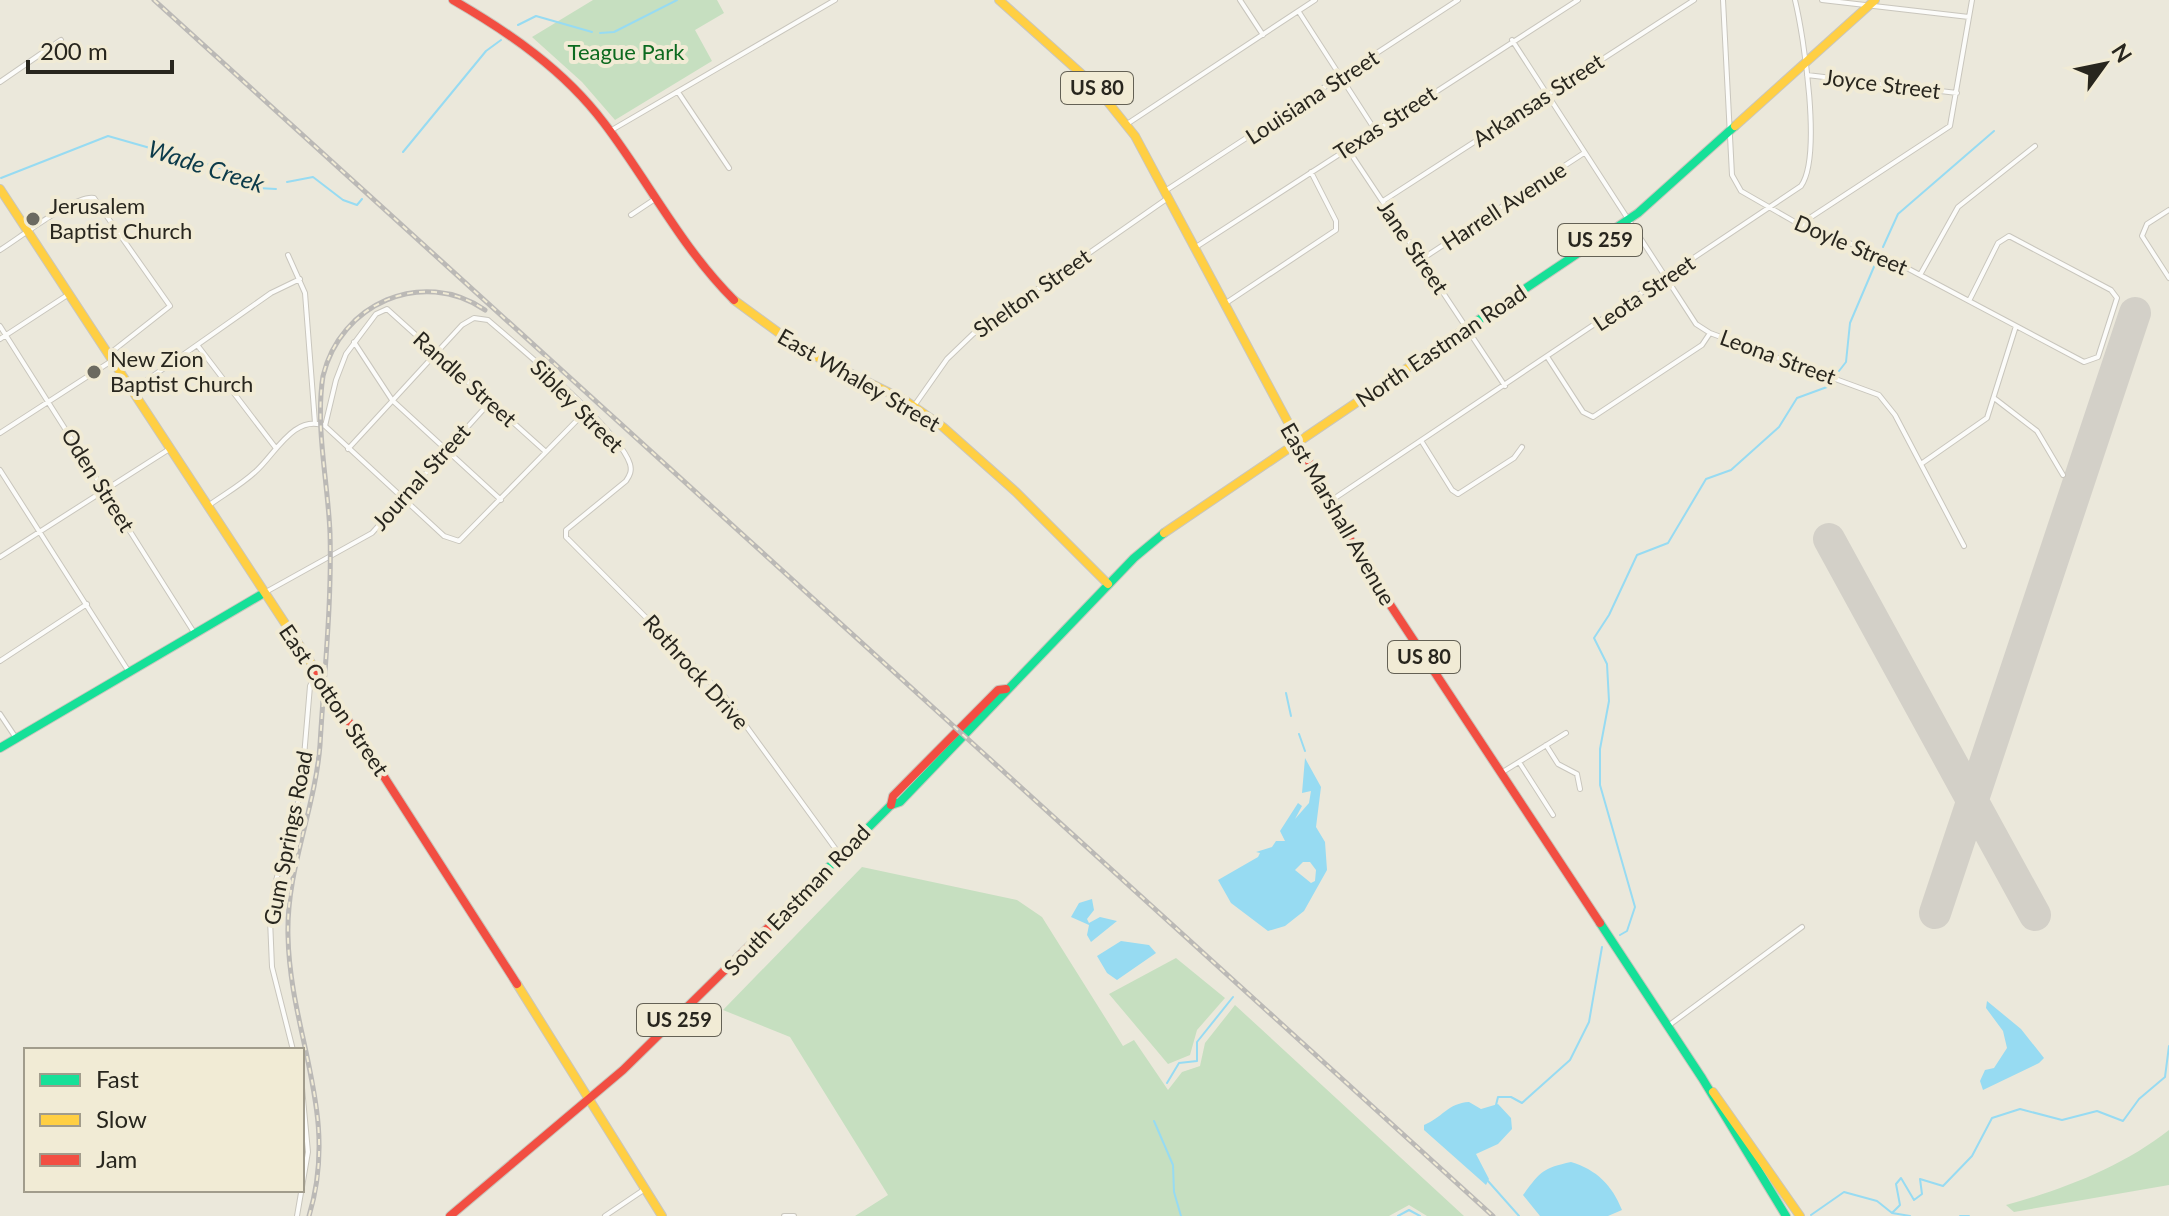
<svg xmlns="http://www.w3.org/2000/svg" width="2169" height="1216" font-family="Lato,sans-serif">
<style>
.green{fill:#c6dfc0}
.water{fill:#97dbf2;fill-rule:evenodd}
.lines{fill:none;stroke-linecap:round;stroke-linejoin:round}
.stream{stroke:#97dbf2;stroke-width:2}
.runway{stroke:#d3d0c8;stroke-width:32}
.street-casing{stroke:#c9c6bd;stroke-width:6}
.fast-casing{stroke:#c9c6bd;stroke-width:10}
.slow-casing{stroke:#c9c6bd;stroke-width:10}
.jam-casing{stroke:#c9c6bd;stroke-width:10}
.street{stroke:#fcfcfa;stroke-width:4}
.fast{stroke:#16e098;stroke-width:8}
.slow{stroke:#ffcf43;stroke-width:8}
.jam{stroke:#f24e42;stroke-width:8}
.rail-casing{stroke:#bbb9b6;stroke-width:5}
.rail{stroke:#f1ebd5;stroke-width:2;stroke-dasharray:6;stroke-linecap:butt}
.poi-dot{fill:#6c6a60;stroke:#f1ebd5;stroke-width:3}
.labels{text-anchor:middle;stroke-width:8;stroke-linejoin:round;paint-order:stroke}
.shield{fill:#f1ebd5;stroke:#646155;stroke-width:2}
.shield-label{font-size:20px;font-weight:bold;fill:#28261e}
.park-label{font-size:22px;fill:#0d6a1f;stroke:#f1ebd5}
.street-label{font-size:22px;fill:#28261e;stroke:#f1ebd5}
.poi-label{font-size:22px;fill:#28261e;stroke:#f1ebd5;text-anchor:start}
.water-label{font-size:24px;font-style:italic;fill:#0b3a49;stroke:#f1ebd5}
</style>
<rect width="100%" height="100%" fill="#ebe8db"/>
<!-- green -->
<path class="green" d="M593 0H717L724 13 695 30 712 61 615 120 582 82 532 37Z
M862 867 1017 900 1042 917 1123 1046 1134 1040 1168 1090 1182 1072 1200 1066 1205 1043 1235 1005 1464 1216H1427L1409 1205 1389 1216H855L888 1195 790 1037 723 1010Z
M1176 958 1225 998 1197 1030 1190 1055 1168 1064 1109 994Z
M2169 1130V1185L2014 1212 2006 1205C2064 1189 2122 1167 2169 1130Z"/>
<!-- water -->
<path class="water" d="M1305 758 1321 787 1316 827 1325 842 1327 870 1304 911 1285 926 1268 931 1231 903 1218 880 1258 857 1260 853 1256 852 1272 847 1276 841H1285L1280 831 1298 803 1302 806 1295 819 1309 803 1311 791 1302 793ZM1303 862H1310L1316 870 1315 881 1311 883 1295 870Z
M1092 899 1094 910 1087 919 1089 923 1100 917 1117 921 1091 942 1087 935 1089 925 1071 917 1079 903Z
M1121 941 1149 945 1156 953 1117 980 1107 973 1097 956Z
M1987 1001 2021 1029 2044 1058 2039 1063 1983 1090 1980 1081 1985 1070 1994 1068 2007 1048 2003 1031 1986 1008Z
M1469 1102 1481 1109 1498 1104 1511 1118 1512 1129 1498 1144 1476 1154 1489 1179 1486 1185 1424 1130V1125C1442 1118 1448 1103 1469 1102Z
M1571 1162C1597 1170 1612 1185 1622 1210L1608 1216H1540L1523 1195C1540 1172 1543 1168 1571 1162Z"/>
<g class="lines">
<!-- stream -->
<path class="stream" d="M518 25 536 16 592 32
M600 33 614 32 677 0
M403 152 486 51 501 40
M1 178 108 136 234 172 258 188 276 189
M287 182 313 177 343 200 357 205 362 199
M1883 247 1898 214 1994 131
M1839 371 1846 362 1850 323 1876 262
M1286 693 1291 716
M1299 734 1305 751
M1620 935 1627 931 1635 907 1600 785V749L1609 701 1607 664 1594 638 1609 615 1637 555 1668 543 1706 479 1731 470 1779 427 1797 398 1827 387 1830 382
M1167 1083 1179 1063 1197 1061V1042L1233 997
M1496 1105 1498 1097H1511L1522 1103 1570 1060 1589 1022 1602 947
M1154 1121 1173 1165 1174 1192 1181 1216
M1488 1181 1519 1216
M1892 1213 1910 1216
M1811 1215 1844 1192 1877 1201 1892 1213 1900 1205 1896 1184 1901 1178 1914 1200 1922 1194 1920 1179 1943 1186 1972 1156 1992 1118 2020 1109 2062 1120 2097 1111 2123 1121 2139 1099 2165 1077 2169 1046
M1398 1216 1409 1210 1420 1216
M1960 1216H1969"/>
<!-- runway -->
<path class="runway" d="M1829 539 2035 915
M1935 913 2135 313"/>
<defs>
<path id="street" d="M1240 0 1263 35
M1723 0 1732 175 1741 191 1795 222 1888 258 2084 362 2098 357 2117 298 2111 290 2009 236 1998 243 1969 301
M1822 0 1969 17
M1299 12 1375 130
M1512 40 1696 324 1710 333 1879 395 1895 415 1964 546
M1807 75 1957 93
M0 82 61 40
M678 92 729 168
M1127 124 1315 0
M610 131 835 0
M1347 148 1505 386
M1165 191 1458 0
M1383 201 1694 0
M2169 210 2147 224 2142 236 2169 278
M631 215 655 199
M1799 225 1950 126 1972 0
M1196 247 1578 0
M0 250C18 239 76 194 94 198L170 306 109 354
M288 255 305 293 315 423
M1422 259 1584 153
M1920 275 1958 207 2035 146
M1226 303 1336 230V221L1311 172
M0 326 195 634
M0 339 69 294
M354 342 392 400 501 500
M198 346 275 447
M1548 358 1583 412 1593 417 1702 345 1710 333
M133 390 271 293 300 279
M1994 398 2037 431 2063 475
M914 406 947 359 973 334 1168 198
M325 426 336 380 346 354 376 314 387 309 546 452
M0 433 113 360
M1422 442 1452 490 1458 494 1514 458 1522 447
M348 449 462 325 474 318 488 320C519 347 619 429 630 464 632 471 630 475 626 481L566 530V537L725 697 840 855
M1921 464 1987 418 2016 326
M0 470 129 672
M1329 502 1801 186C1822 157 1804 37 1795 0
M208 506C223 495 241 485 255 472 274 456 294 413 325 426L444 536 459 541 586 411
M0 557 171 448
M264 593 372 533 490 402
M0 661 87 604
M0 714 16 738
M1546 745 1558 764 1577 774 1580 789
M1519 762 1553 815
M1501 773 1566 733
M1668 1026 1802 927
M293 1050 272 967 270 919 275 884 301 792 310 686 316 674
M297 1216 308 1152 302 1088
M605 1216 645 1189
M784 1216H794"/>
<path id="fast" d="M1462 331 1638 213 1735 126
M0 748 264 593
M784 912 891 805 900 802 1134 558 1164 533
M1600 923 1702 1078 1786 1216"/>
<path id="slow" d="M999 0 1095 86 1135 136 1298 441
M1735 126 1875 0
M0 189 313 666
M734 300 801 349 906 401 943 427 1016 492 1108 584
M1164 533 1462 331
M517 984 662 1216
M1713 1092 1800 1216"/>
<path id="jam" d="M453 0C510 33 564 70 604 123 649 182 681 247 734 300
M1298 441 1362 562 1600 923
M313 666 517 984
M891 805 893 796 998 690 1006 689
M450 1216 623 1070 784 912"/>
</defs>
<!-- street casing -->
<use href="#street" class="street-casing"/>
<!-- fast casing -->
<use href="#fast" class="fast-casing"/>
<!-- slow casing -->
<use href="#slow" class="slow-casing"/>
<!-- jam casing -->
<use href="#jam" class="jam-casing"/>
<!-- street -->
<use href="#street" class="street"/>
<!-- fast -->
<use href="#fast" class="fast"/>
<!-- slow -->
<use href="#slow" class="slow"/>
<!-- jam -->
<use href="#jam" class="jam"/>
<defs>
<path id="rail" d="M154 0 1493 1216
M309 1216C340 1114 290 1035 288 936 286 870 315 810 320 745 324 675 332 604 330 533 328 482 315 427 323 376 340 304 422 267 485 310"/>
</defs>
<!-- rail casing -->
<use href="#rail" class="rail-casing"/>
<!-- rail -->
<use href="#rail" class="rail"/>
</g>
<!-- markers -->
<g class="poi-dot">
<circle cx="33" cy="219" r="8"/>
<circle cx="94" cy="372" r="8"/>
</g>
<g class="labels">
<!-- shield labels -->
<g class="shield">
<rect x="1061" y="72" width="72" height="32" rx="6"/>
<rect x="1558" y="224" width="84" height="32" rx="6"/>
<rect x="1388" y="641" width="72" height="32" rx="6"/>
<rect x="637" y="1004" width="84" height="32" rx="6"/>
</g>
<g class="shield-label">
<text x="1097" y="95">US 80</text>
<text x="1600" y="247">US 259</text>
<text x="1424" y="664">US 80</text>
<text x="679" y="1027">US 259</text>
</g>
<!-- park labels -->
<g class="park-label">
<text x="626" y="60">Teague Park</text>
</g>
<!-- street labels -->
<g class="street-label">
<text transform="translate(1882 84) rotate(7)" y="8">Joyce Street</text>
<text transform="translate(1312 97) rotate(-33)" y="8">Louisiana Street</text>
<text transform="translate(1538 100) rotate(-33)" y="8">Arkansas Street</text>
<text transform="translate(1385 123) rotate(-33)" y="8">Texas Street</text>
<text transform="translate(1504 206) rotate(-33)" y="8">Harrell Avenue</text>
<text transform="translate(1851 245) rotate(23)" y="8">Doyle Street</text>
<text transform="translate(1413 247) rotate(56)" y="8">Jane Street</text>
<text transform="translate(1032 293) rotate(-35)" y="8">Shelton Street</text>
<text transform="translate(1644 293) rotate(-34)" y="8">Leota Street</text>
<text transform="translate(1441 346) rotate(-34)" y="8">North Eastman Road</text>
<text transform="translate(1778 357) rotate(20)" y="8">Leona Street</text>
<text transform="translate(465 379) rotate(42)" y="8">Randle Street</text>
<text transform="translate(859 380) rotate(30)" y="8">East Whaley Street</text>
<text transform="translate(577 406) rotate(45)" y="8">Sibley Street</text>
<text transform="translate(421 477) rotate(-48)" y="8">Journal Street</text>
<text transform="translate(98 480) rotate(58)" y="8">Oden Street</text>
<text transform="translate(1338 514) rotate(60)" y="8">East Marshall Avenue</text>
<text transform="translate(696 672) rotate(48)" y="8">Rothrock Drive</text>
<text transform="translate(334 700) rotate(56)" y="8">East Cotton Street</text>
<text transform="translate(288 838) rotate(-79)" y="8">Gum Springs Road</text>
<text transform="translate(797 900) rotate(-46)" y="8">South Eastman Road</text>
</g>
<!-- poi labels -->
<g class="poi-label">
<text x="49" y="214">Jerusalem<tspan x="49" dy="25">Baptist Church</tspan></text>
<text x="110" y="367">New Zion<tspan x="110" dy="25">Baptist Church</tspan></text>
</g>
<!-- water labels -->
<g class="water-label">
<text transform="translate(206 167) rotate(18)" y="8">Wade Creek</text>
</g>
</g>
<!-- legend -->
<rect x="24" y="1048" width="280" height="144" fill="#f1ebd5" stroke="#a19c8c" stroke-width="2"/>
<rect x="40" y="1074" width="40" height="12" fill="#16e098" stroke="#a19c8c" stroke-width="2"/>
<text x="96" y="1088" font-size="24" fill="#28261e">Fast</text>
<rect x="40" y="1114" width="40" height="12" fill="#ffcf43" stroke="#a19c8c" stroke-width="2"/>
<text x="96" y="1128" font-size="24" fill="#28261e">Slow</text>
<rect x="40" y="1154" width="40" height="12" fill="#f24e42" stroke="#a19c8c" stroke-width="2"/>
<text x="96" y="1168" font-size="24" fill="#28261e">Jam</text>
<!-- north arrow -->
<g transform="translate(2105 64) rotate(57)" stroke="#f1ebd5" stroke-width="6" paint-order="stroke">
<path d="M0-6L14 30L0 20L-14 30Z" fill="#28261e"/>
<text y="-12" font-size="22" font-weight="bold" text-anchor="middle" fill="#28261e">N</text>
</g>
<!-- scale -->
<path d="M28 60v12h144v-12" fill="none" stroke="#28261e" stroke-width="4"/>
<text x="40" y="60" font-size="24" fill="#28261e" stroke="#f1ebd5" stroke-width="6" paint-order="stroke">200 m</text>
</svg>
